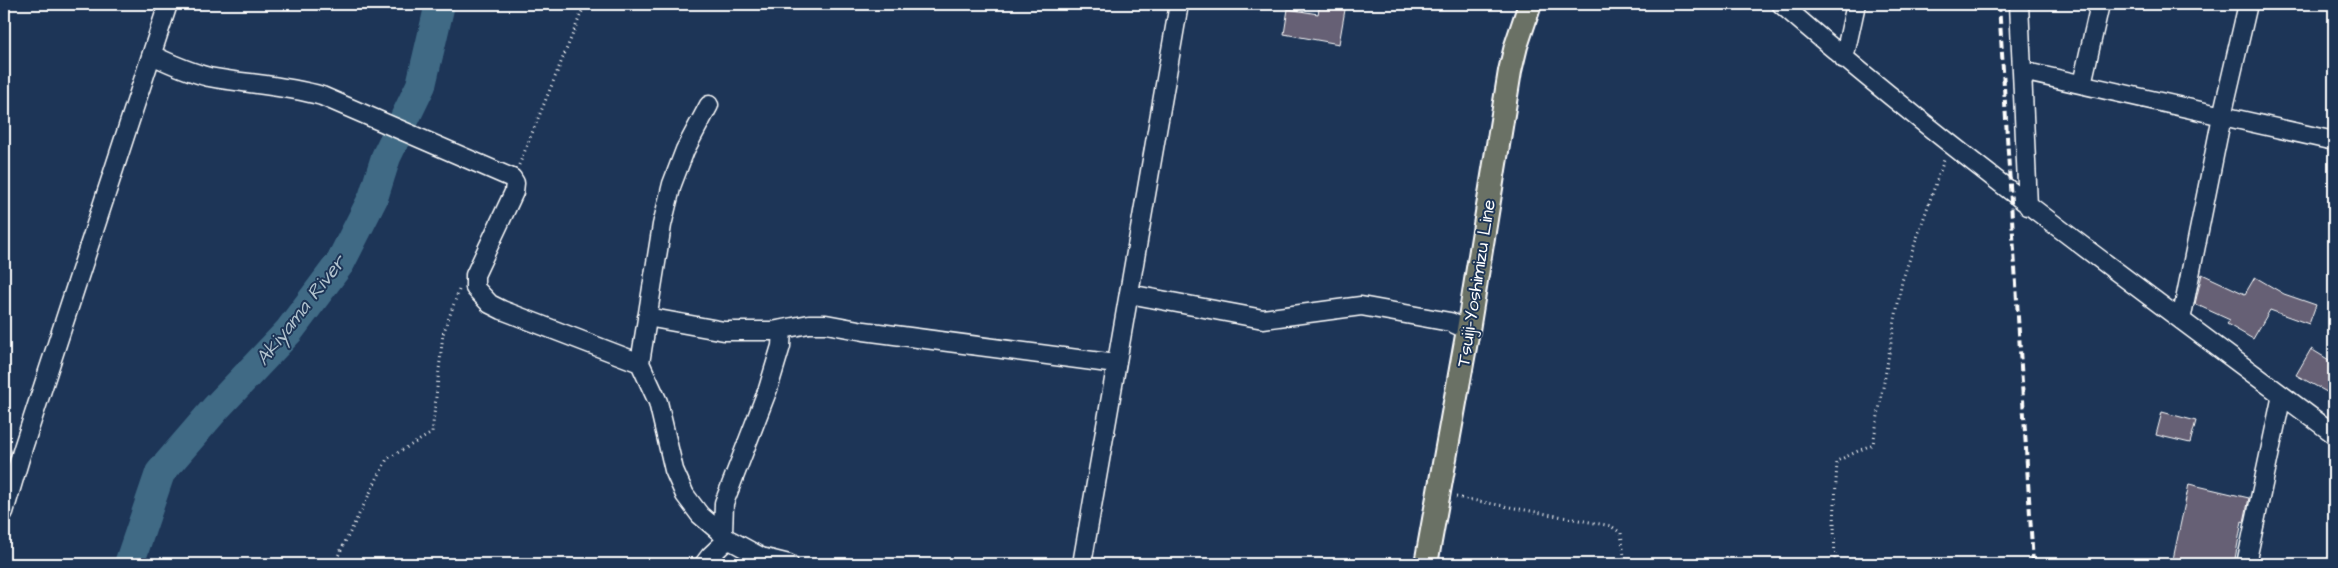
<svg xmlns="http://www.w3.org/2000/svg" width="2338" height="568" font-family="'Architects Daughter',sans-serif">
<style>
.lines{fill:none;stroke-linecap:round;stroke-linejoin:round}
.river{stroke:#3f6a85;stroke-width:30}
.building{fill:#666175;stroke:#fff}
.minor-casing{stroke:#fff;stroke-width:21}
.major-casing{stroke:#fff;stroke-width:26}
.path{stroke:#fff;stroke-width:3;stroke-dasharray:1 4;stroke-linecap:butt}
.minor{stroke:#1d3557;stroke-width:18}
.major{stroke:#6a7165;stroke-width:22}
.rail{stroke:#fff;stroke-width:4;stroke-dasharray:8 4;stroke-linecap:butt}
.labels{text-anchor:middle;stroke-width:4;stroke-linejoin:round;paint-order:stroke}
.street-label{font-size:19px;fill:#fff;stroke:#1d3557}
.water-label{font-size:20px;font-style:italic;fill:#b2c3ce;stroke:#1d3557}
</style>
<rect width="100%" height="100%" fill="#1d3557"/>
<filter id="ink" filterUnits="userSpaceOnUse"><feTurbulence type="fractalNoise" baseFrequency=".02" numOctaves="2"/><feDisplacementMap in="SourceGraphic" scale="10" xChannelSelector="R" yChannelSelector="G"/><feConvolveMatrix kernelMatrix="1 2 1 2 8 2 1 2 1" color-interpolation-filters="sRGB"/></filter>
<g filter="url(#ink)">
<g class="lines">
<!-- river -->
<path class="river" d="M129 564 160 473 216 408 289 331 340 263 373 198 386 157 421 85 440 4"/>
</g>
<!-- building -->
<path class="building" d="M1320 4H1346L1339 44 1284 34 1288 9 1318 14Z
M2202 274 2245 294 2255 277 2284 294 2316 305 2309 324 2270 310 2253 339 2227 324 2230 320 2195 304Z
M2311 349 2334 363V396L2296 375Z
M2162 412 2196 421 2190 443 2156 435Z
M2189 484 2249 498 2244 522 2242 521 2234 564H2172Z"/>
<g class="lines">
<defs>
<path id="minor" d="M1781 4C1957 157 2147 294 2334 434
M2019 4 2028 206
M152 55C171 64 189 72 209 77 246 84 285 85 322 96L512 178 515 183 514 192 475 275V288L490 304 502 310 640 363
M1844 59 1856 4
M2022 71 2334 141
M2082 84 2100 4
M709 105 685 150 672 184 662 225 640 363 658 402 674 470 685 495 700 515 728 539 761 557 789 564
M1129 294 1263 319 1361 306 1450 322 1468 330
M647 317 724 331H772L809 324H826L864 331 1116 364
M2181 320 2222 116 2248 4
M4 512 23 448 168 4
M723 534 724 503 768 389 781 346 782 329
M704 564 710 556 728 539
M1082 564 1179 4
M2246 564 2282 395"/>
<path id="major" d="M1426 564 1468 330 1510 71 1516 46 1530 4"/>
</defs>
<!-- minor casing -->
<use href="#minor" class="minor-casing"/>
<!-- major casing -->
<use href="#major" class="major-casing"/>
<!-- path -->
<path class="path" d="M519 165 585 4
M1456 497 1611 526 1621 533 1625 564
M334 564 387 459 432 433 443 334 459 290
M508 564H514
M667 564 688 560
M1835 564 1834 524 1837 461 1873 444 1902 281 1944 160"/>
<!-- minor -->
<use href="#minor" class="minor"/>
<!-- major -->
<use href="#major" class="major"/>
<!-- rail -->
<path class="rail" d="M1999 4 2033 564"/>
</g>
</g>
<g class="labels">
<!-- street labels -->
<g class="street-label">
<text transform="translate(1475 283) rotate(-81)" y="7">Tsuiji-Yoshimizu Line</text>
</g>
<!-- water labels -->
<g class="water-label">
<text transform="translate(300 310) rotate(-52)" y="7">Akiyama River</text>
</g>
</g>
<!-- margin -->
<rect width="2338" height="568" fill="none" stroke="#1d3557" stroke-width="20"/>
<rect x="10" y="10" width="2318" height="548" fill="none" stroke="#fff" stroke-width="2" filter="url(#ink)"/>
</svg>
